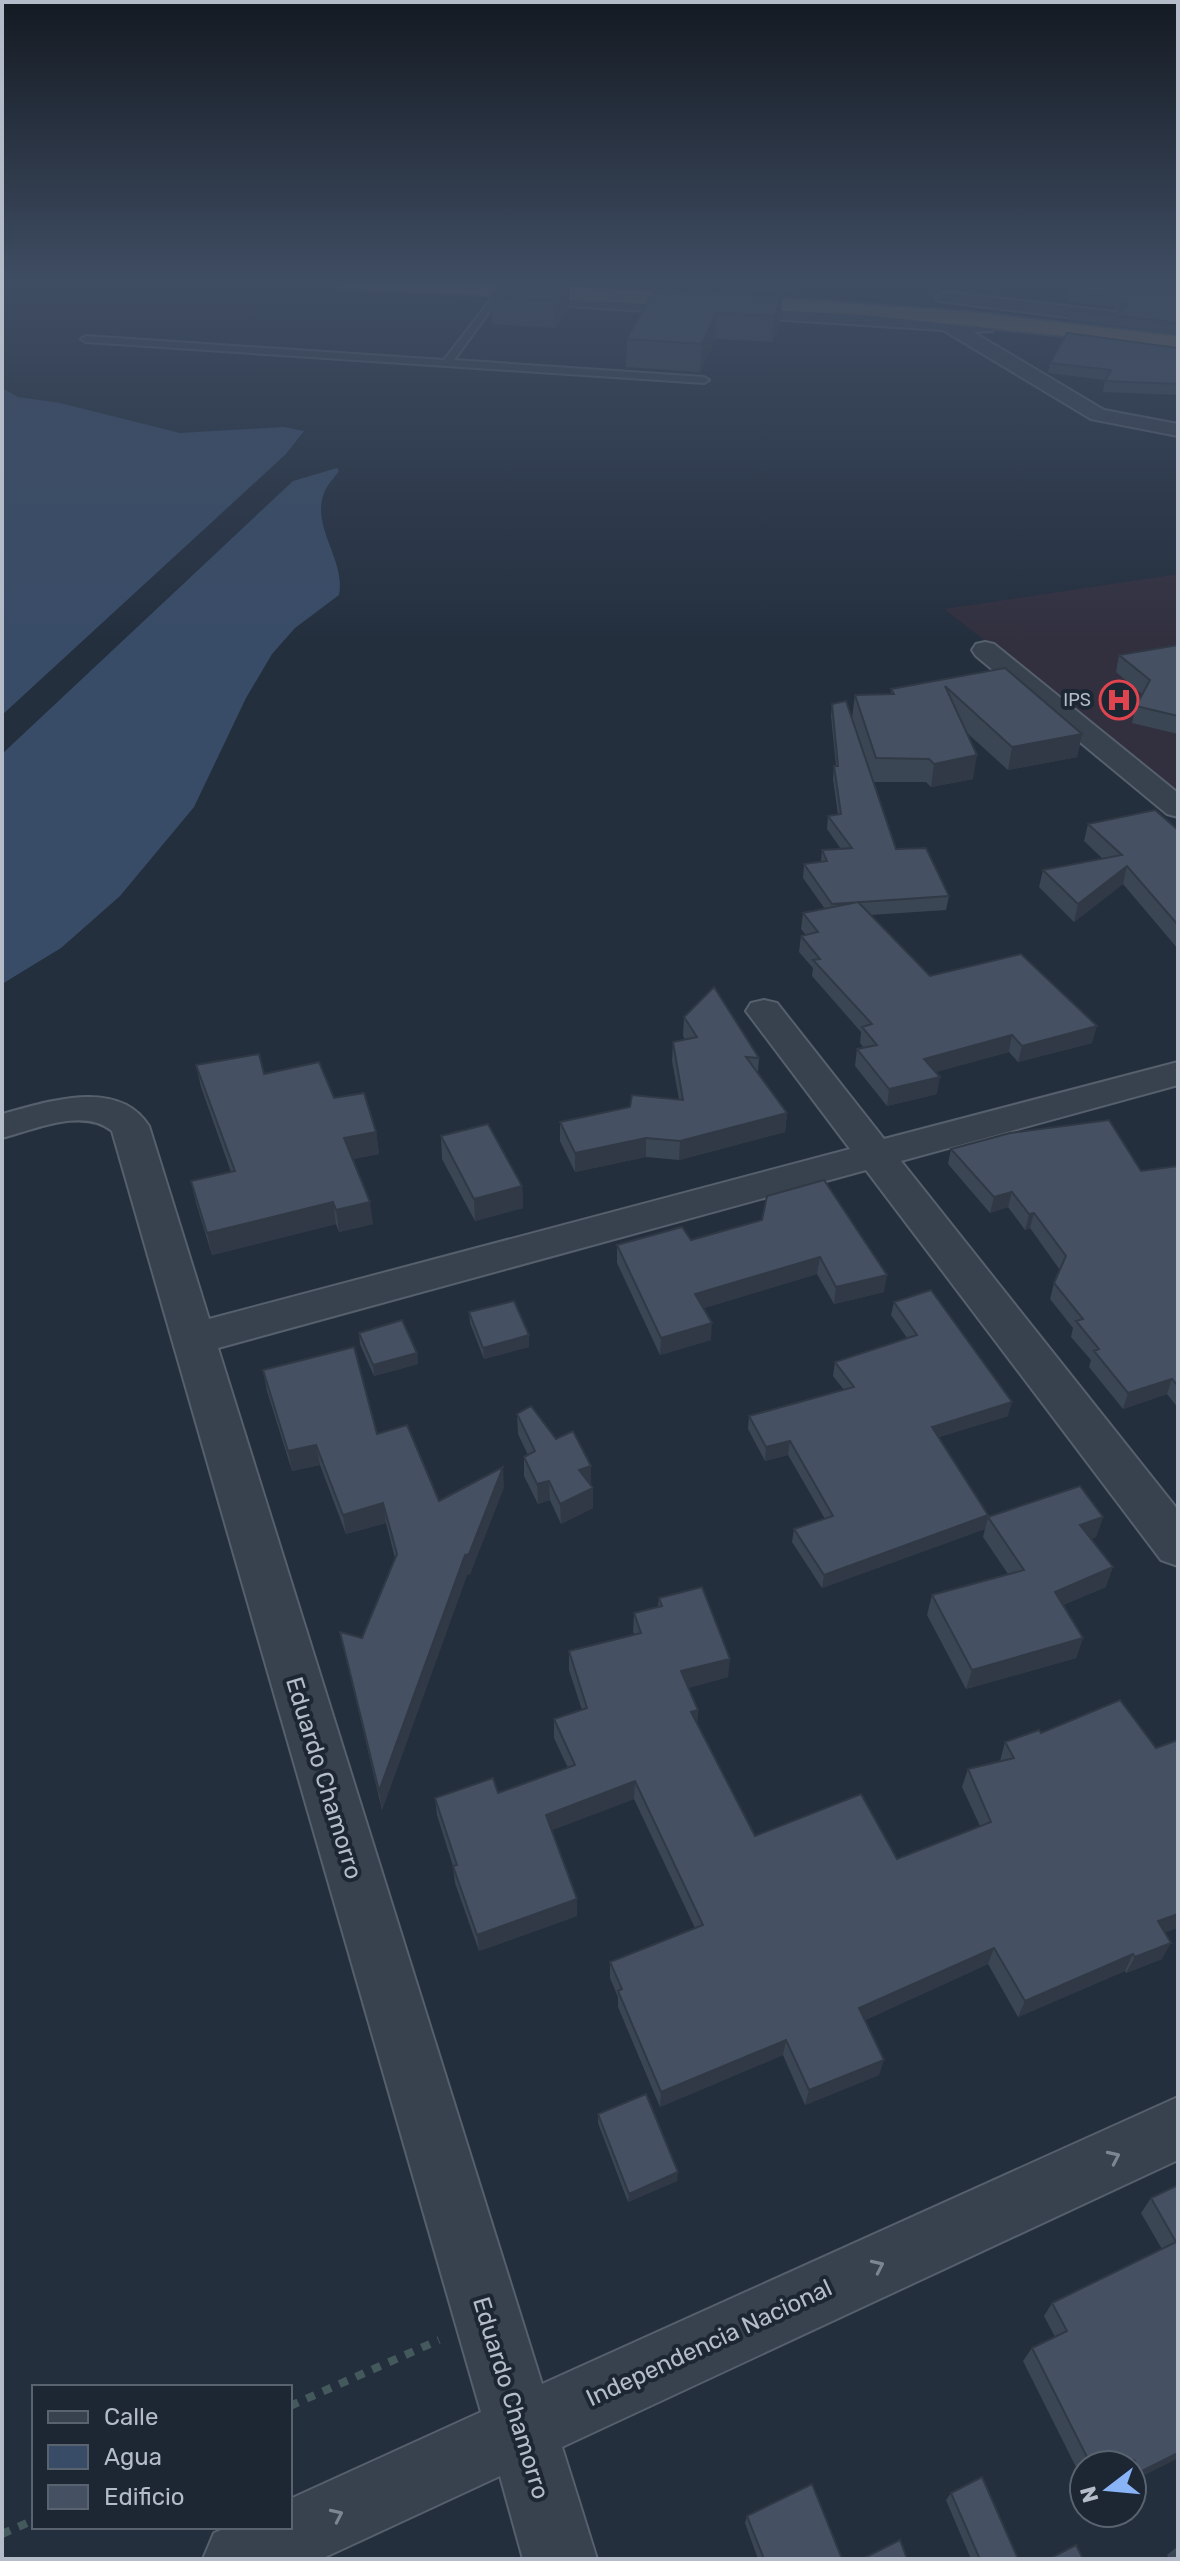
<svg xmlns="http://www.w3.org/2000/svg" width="1180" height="2561" font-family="Rubik,sans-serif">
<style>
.medical{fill:#32303f}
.water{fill:#394c67}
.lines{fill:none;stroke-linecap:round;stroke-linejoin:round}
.lane-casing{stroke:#565f6c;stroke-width:4}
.street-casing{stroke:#565f6c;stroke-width:4}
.highway-casing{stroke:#434c59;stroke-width:4}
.path{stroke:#44595c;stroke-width:8;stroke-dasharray:9 9;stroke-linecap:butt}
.lane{fill:#38414e;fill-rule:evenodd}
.street{fill:#38414e;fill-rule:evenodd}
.highway{fill:#746855;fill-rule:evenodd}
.wall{fill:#3b4654}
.shaded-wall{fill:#303945}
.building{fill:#455162;stroke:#303945;stroke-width:2}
.oneway{stroke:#7c8592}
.labels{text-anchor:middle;stroke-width:8;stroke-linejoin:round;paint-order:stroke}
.far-poi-label{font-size:18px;fill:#b4bcc9;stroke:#1d2633;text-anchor:end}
.near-street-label{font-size:24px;fill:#b4bcc9;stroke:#1d2633}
</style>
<rect width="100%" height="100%" fill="#242f3e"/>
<!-- medical -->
<path class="medical" d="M1178 574V790L944 609 1045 594Z"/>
<!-- water -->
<path class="water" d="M2 388 18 397 60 403 180 433 284 427 304 431 286 454 2 715Z
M337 468 339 471C334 478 327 485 324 493 311 528 346 560 339 595L295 628 272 654 246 698 194 807 120 896 61 948 2 984V754L293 481Z"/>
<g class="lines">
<defs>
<path id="lane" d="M495 294 500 297 454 360 704 377 709 380 704 383 86 342 81 339 86 336 444 360Z"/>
<path id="street" d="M945 292 1178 319V331L939 301 936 297Z
M512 293 985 321 994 327 992 331 973 332 1104 410 1178 424V436L1091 419 943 330 506 302 503 298Z
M985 642 994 644 1178 793V817L1167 814 976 656 972 650 976 644Z
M764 1000 777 1003 884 1139 1178 1062V1085L901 1161 1178 1510V1566L1161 1560 866 1170 218 1348 542 2384 1178 2097V2160L562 2447 597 2559H523L500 2476 321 2559H203L214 2533 228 2527H290V2499L481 2412 112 1131C83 1107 34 1130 2 1138V1114C47 1102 118 1077 149 1126L209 1319 850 1149 746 1011 751 1003Z"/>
<path id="highway" d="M331 282H466L760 296 969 312 1178 336V348L865 315 340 288Z"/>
</defs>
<!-- lane casing -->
<use href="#lane" class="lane-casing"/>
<!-- street casing -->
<use href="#street" class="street-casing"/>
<!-- highway casing -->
<use href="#highway" class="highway-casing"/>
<!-- path -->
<path class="path" d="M290 2406 439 2340
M2 2534 34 2520"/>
<!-- lane -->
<use href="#lane" class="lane"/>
<!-- street -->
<use href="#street" class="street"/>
<!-- highway -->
<use href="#highway" class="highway"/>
</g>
<!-- wall -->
<path class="wall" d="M503 282H590L587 285 569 284V309L555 328 492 324 491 296Z
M722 282H926L924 289 797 283 792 295 721 291Z
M1036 282H1178V334L1067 320 1069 310 1115 315 1119 311 1113 307 1068 302 1069 285 1036 283Z
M710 295 782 297 780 323 772 342 715 339 700 372 626 367 627 339Z
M1178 348V395L1103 392 1105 380 1048 373 1050 363Z
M1178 645V734L1132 723 1136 706 1142 694 1116 672 1119 655Z
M1005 668 1082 734 1077 757 1008 770 966 732 973 779 931 787 926 782H874L896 849 949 896 946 910 870 915 930 976 1092 1043 1018 1062 1009 1052 935 1072 937 1094 887 1106 855 1066 857 1049 864 1048 860 1043 861 1032 812 976 813 968 799 952 801 936 806 935 801 929 803 913 825 909 803 878 804 864 821 862 822 850 841 849 827 829 828 816 838 815 833 779 834 766H836L831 716 832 704 852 718 855 695 891 694V689Z
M1088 824 1178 830V949L1123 884 1074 922 1039 887 1043 870 1102 858 1084 841Z
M684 1017 759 1058 758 1073 787 1113 785 1132 679 1160 646 1157 575 1172 560 1141V1122L630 1107 679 1099 672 1061 673 1042 685 1039 683 1036Z
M196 1065 264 1074 376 1132 379 1154 353 1159 373 1224 339 1232 336 1224 212 1255 196 1203 191 1181 231 1172 201 1087Z
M441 1136 522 1186 523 1208 475 1221 442 1159Z
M951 1149 1141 1171 1178 1166V1408L1167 1394 1123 1409 1089 1367 1091 1360 1071 1337 1073 1328 1050 1299 1054 1283 1060 1270 1030 1228 1025 1230 1008 1207 990 1213 948 1164Z
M762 1220 884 1292 834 1304 817 1274 704 1308 711 1340 660 1355 617 1263V1245L691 1240Z
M894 1302 1008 1416 939 1437 988 1515 985 1529 822 1588 792 1542 794 1529 825 1519 788 1455 765 1461 748 1429 749 1416 844 1390 833 1376 835 1362 907 1338 891 1315Z
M469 1312 529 1347 484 1359 470 1323Z
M359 1333 417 1353 418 1364 374 1376 360 1344Z
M263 1370 377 1434 439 1501 504 1487 470 1574 467 1575 382 1810 340 1632 362 1638 395 1558 386 1523 346 1534 320 1465 292 1471 267 1391Z
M517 1414 591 1485 593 1508 561 1524 550 1500 538 1504 524 1476V1457L528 1455 518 1434Z
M988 1517H1103L1096 1537 1091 1539 1106 1587 1063 1605 1083 1638 1076 1658 966 1689 927 1615 932 1595 1008 1574 983 1537Z
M659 1598 728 1677 688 1688 698 1710 697 1723 755 1836 897 1859 980 1826 962 1787 968 1769 1000 1761 1005 1742 1041 1733 1156 1748 1178 1740V1928L1165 1932 1162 1959 1126 1973 1125 1971 1018 2017 988 1964 865 2020 879 2075 805 2105 783 2055 660 2107 618 2007V1997L610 1978V1962L695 1928 634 1799 552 1830 577 1899V1916L479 1951 455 1883 453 1866 437 1815 435 1798 498 1793 568 1768 554 1738V1719L582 1710 569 1670V1651L635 1635 633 1632 634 1613 658 1607Z
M598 2114 677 2181 628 2202 598 2123Z
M1178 2185V2458L1132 2481V2465H1084V2483L1023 2361 1032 2348 1055 2337 1044 2316 1052 2303 1162 2249 1141 2213 1151 2198Z
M951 2493 1018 2559H971L946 2500Z
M747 2516 842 2559H758L745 2523Z
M1178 2546V2559H1169L1167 2555Z"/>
<!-- shaded-wall -->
<path class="shaded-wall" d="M569 282V309L555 328 554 300Z
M794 282H797L792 295V285Z
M782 297 780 323 772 342 774 316Z
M717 312 715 339 700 372 702 344Z
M1082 734 1077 757 1008 770 1012 747Z
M977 755 973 779 931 787 934 764Z
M1127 866 1123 884 1074 922 1078 904Z
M1097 1026 1092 1043 1018 1062 1022 1046Z
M1012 1035 1009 1052 922 1076 924 1059Z
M940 1077 937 1094 887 1106 889 1089Z
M787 1113 785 1132 679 1160 680 1141Z
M376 1132 379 1154 347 1160 344 1138Z
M646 1138V1157L575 1172V1153Z
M522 1186 523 1208 475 1221 474 1199Z
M1012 1192 1008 1207 990 1213 994 1197Z
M333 1202 336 1224 212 1255 207 1233Z
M370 1202 373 1224 339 1232 336 1210Z
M1034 1213 1030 1228 1025 1230 1029 1214Z
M820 1257 817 1274 694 1311 695 1294Z
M887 1275 884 1292 834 1304 836 1287Z
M712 1323 711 1340 660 1355 661 1338Z
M529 1335V1347L484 1359 483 1348Z
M417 1353 418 1364 374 1376 373 1365Z
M1172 1379 1167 1394 1123 1409 1128 1393Z
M1012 1402 1008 1416 929 1440 932 1427Z
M790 1441 788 1455 765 1461 766 1447Z
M316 1445 320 1465 292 1471 288 1451Z
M591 1466V1486L579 1470Z
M503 1467 504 1487 470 1574 467 1575 382 1810 379 1791 465 1555Z
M549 1481 550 1500 538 1504 537 1484Z
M593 1488V1508L561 1524 560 1504Z
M383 1503 386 1523 346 1534 343 1515Z
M988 1515 985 1529 822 1588 824 1575Z
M1103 1517 1096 1537 1073 1545 1080 1525Z
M1113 1567 1106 1587 1048 1611 1055 1592Z
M1083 1638 1076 1658 966 1689 972 1670Z
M730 1659 728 1677 680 1690 681 1671Z
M698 1710 696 1728 691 1712Z
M635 1781 634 1799 547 1832 546 1815Z
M577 1899V1916L479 1951 477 1935Z
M1178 1914V1928L1149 1938 1158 1921Z
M1171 1943 1162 1959 1126 1973 1135 1957Z
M994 1948 988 1964 855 2024 859 2008Z
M1133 1954 1125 1971 1018 2017 1025 2001Z
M786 2040 783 2055 660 2107 661 2092Z
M884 2060 879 2075 805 2105 809 2090Z
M678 2172 677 2181 628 2202 629 2194Z
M1178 2453V2458L1132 2481 1140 2472Z"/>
<!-- building -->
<path class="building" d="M503 282H569L554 300 491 296Z
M729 282H794L792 285Z
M1071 282H1178V323L1069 310 1115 315 1127 305 1115 297 1070 292Z
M654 291 710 295 711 292 782 297 774 316 717 312 702 344 627 339Z
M1067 333 1178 348V384L1105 381 1111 370 1050 363Z
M1178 645V716L1136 706 1150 680 1119 655Z
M1005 668 1082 734 1012 747 945 686 977 755 934 764 929 759 876 758 855 695 894 694 891 689Z
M846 701 896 849 926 848 949 896 832 904 804 864 827 861 822 850 852 848 828 816 841 814 834 766H838L832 704Z
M1155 810 1178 830V925L1127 866 1078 904 1043 870 1122 855 1088 824Z
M858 902 930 976 1021 954 1097 1026 1022 1046 1012 1035 924 1059 940 1077 889 1089 857 1049 877 1045 862 1027 872 1024 813 960 820 959 801 936 818 932 803 913Z
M714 987 759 1058 746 1057 787 1113 680 1141 646 1138 575 1153 560 1122 630 1107 632 1095 683 1100 673 1042 697 1037 684 1017Z
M259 1054 264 1074 319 1062 334 1098 364 1093 376 1132 344 1138 370 1202 336 1210 333 1202 207 1233 191 1181 235 1171 196 1065Z
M1109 1120 1141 1171 1178 1166V1386L1172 1379 1128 1393 1094 1351 1099 1349 1076 1321 1083 1319 1054 1283 1066 1256 1034 1213 1029 1214 1012 1192 994 1197 951 1149 1010 1133Z
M488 1124 522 1186 474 1199 441 1136Z
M824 1180 887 1275 836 1287 820 1257 695 1294 712 1323 661 1338 617 1245 682 1227 691 1240 762 1220 767 1196Z
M931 1290 1012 1402 932 1427 988 1515 824 1575 794 1529 833 1516 790 1441 766 1447 749 1416 854 1387 835 1362 917 1335 894 1302Z
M514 1301 529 1335 483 1348 469 1312Z
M402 1320 417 1353 373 1365 359 1333Z
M354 1347 377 1434 407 1425 439 1501 503 1467 469 1554 465 1555 379 1791 340 1632 362 1638 397 1554 383 1503 343 1515 316 1445 288 1451 263 1370Z
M531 1406 556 1439 573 1431 591 1466 579 1470 593 1488 560 1504 549 1481 537 1484 524 1457 535 1451 517 1414Z
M1080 1486 1103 1517 1080 1525 1113 1567 1055 1592 1083 1638 972 1670 932 1595 1024 1570 988 1517Z
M702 1587 730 1659 681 1671 698 1710 691 1712 755 1836 861 1794 897 1859 991 1822 968 1769 1014 1758 1005 1742 1039 1730 1041 1733 1120 1700 1156 1748 1178 1740V1914L1158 1921 1171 1943 1135 1957 1133 1954 1025 2001 994 1948 859 2008 884 2060 809 2090 786 2040 661 2092 618 1991 622 1989 610 1962 703 1925 635 1781 546 1815 577 1899 477 1935 453 1866 457 1865 435 1798 493 1778 498 1793 575 1765 554 1719 587 1708 569 1651 641 1633 634 1613 662 1606 659 1598Z
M646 2094 678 2172 629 2194 598 2114Z
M1178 2185V2453L1140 2472 1134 2460 1125 2465H1091L1032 2348 1067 2331 1052 2303 1176 2242 1151 2198Z
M982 2477 1018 2559H975L979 2557 951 2493Z
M812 2484 842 2559H764L747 2516Z
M900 2540 907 2559H862Z
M1076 2545 1083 2559H1049Z"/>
<!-- one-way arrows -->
<defs><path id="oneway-chevron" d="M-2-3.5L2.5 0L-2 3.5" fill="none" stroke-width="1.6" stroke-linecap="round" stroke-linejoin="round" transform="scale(2)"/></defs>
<g class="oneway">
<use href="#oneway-chevron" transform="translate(1114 2157) rotate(-25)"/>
<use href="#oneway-chevron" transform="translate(878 2266) rotate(-25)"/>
<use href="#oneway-chevron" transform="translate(337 2515) rotate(-25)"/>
</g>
<!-- sky -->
<linearGradient id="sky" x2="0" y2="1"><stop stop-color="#141a22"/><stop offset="0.44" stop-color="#3f4d63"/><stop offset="1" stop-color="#3f4d63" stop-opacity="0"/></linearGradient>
<rect width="1180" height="640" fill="url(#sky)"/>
<!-- icons -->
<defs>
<symbol id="hospital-ring" viewBox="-11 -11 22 22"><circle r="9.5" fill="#1d2633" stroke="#e0444e" stroke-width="1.5"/><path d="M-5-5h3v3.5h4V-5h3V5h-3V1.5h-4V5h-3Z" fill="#e0444e"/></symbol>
</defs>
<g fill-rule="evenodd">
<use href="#hospital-ring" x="1097" y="678" width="44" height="44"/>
</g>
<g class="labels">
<!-- far-poi labels -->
<g class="far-poi-label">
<text x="1091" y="706">IPS</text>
</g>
<!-- near-street labels -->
<g class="near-street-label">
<text transform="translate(324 1778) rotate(73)" y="8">Eduardo Chamorro</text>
<text transform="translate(709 2343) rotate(-25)" y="8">Independencia Nacional</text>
<text transform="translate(511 2398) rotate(73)" y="8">Eduardo Chamorro</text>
</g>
</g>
<!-- border -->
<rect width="1180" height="2561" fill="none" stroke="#b4bcc9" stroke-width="8"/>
<!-- legend -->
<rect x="32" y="2385" width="260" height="144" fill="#1d2633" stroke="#59626f" stroke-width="2"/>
<rect x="48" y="2411" width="40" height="12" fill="#38414e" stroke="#59626f" stroke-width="2"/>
<text x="104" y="2425" font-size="24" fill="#b4bcc9">Calle</text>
<rect x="48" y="2445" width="40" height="24" fill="#394c67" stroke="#59626f" stroke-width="2"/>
<text x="104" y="2465" font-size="24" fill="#b4bcc9">Agua</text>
<rect x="48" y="2485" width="40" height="24" fill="#455162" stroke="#59626f" stroke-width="2"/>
<text x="104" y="2505" font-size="24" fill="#b4bcc9">Edificio</text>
<!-- north arrow -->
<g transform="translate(1108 2489) rotate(254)"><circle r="38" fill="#1d2633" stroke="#59626f" stroke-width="2"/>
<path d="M0-6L14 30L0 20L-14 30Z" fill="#8ab4f8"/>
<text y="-12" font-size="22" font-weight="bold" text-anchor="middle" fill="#b4bcc9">N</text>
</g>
</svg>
